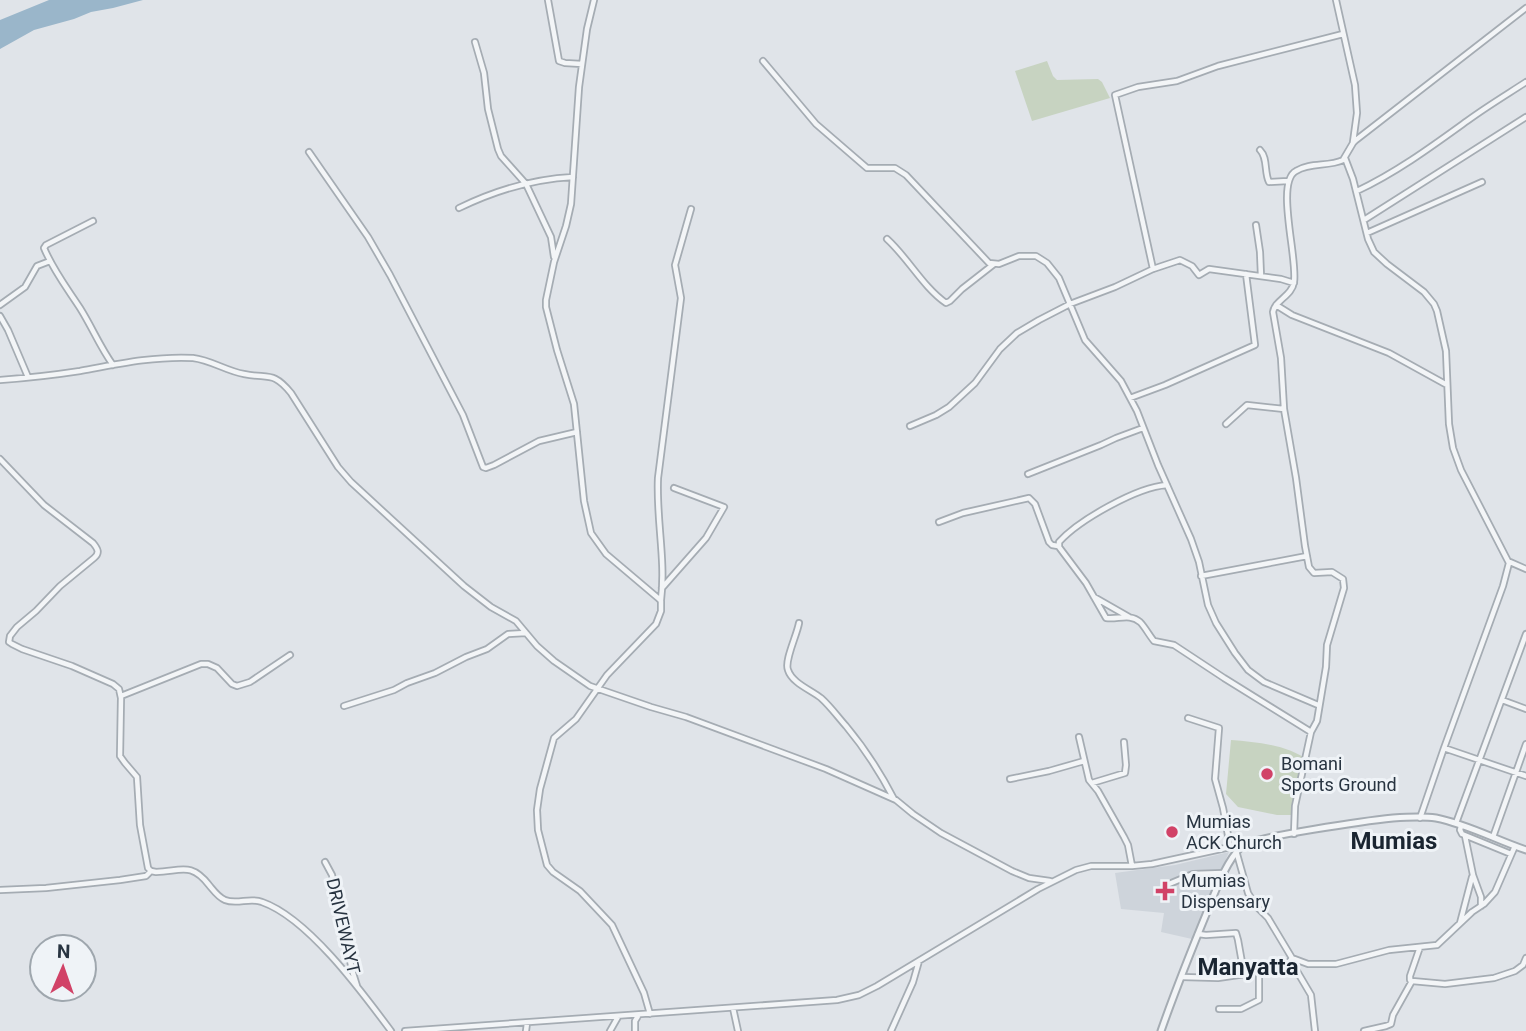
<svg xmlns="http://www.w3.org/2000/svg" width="1526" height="1031" font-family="Roboto,sans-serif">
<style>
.built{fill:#ced4db}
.green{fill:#c7d3c1}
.water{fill:#9ab6ca}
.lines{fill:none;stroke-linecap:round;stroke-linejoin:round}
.minor-casing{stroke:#a5acb3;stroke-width:8}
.tertiary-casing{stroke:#a5acb3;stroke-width:9}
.minor{stroke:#f3f5f7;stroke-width:4.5}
.tertiary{stroke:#f3f5f7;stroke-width:5}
.poi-dot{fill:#d14267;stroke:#eff3f7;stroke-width:2.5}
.labels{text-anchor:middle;stroke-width:6;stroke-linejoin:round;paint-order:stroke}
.poi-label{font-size:18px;fill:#283441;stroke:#eff3f7;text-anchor:start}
.street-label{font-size:18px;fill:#283441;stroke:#eff3f7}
.district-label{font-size:24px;font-weight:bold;fill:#1a2531;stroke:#eff3f7}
</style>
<rect width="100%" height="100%" fill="#e0e4e9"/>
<!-- built -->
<path class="built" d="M1229 852 1192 939 1161 932 1164 913 1121 909 1115 873 1175 865Z"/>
<!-- green -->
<path class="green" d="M1047 61 1053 76 1057 80 1098 79 1102 82 1110 98 1032 121 1015 71Z
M1231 740C1257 742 1288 745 1309 761L1295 815H1277L1238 807 1226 794Z"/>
<!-- water -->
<path class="water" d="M49 0H143L113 8 91 12 74 19 34 30 0 49V20Z"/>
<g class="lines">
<defs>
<path id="minor" d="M548 0 559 61 565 63 582 64
M594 0 587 29 579 87 571 204 566 226 554 262 546 300V307L557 350 574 404 584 501 591 533 606 554 658 598 661 601V611L656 624 607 675 576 719 554 738 540 789 537 810 538 830 547 865 553 872 580 891 612 925 644 993 650 1014
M1336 0 1355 85 1357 113 1353 142
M475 42 484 73 488 109 498 149 501 156 526 184 551 237 554 257
M763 61 816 124 867 168H895L906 175 989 263 999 264 1019 256H1036L1047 263 1059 278 1085 340 1121 381 1137 411 1158 465 1191 539 1199 562 1208 605 1216 623 1235 653 1248 670 1264 682 1318 705
M1260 150C1268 158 1264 172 1269 182L1288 181
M309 152 368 237 390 275 463 415 483 467 486 468 494 465 539 441 577 432
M1345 158 1353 179 1368 239 1374 252 1387 264 1424 292 1434 304 1437 311 1446 351 1449 424 1453 448 1461 470 1509 563 1503 586 1444 748 1420 818
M1357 191C1397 172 1431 147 1467 121 1486 107 1506 95 1526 82
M459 208C494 191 533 179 573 177
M1364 220 1526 117
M93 221 46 245 44 248C53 270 67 288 80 308 92 327 100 347 113 365
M1256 225 1260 252 1261 276
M1367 233 1482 182
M887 239C908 258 923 287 946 303L950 301 962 289 994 264
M1153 269 1115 95 1138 87 1177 81 1218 66 1343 34
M0 305 25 287 37 266 50 261
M1276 305 1292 315 1389 353 1447 385
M0 316 8 330 28 377
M0 380C27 378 54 375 80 371 118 364 155 356 193 358 211 360 226 371 244 374 269 379 273 371 291 393L338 467 351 482 464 586 491 607 516 621 537 646 554 661 590 686 651 707 686 717 826 769 896 800 913 814 941 833 1012 871 1029 878 1050 881
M1130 398 1165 385 1255 345 1246 274
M1226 424 1247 405 1284 409
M910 426 936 415 949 407 975 383 1000 349 1017 333 1039 320 1070 304 1115 287 1153 269 1180 260 1192 266 1199 275 1209 269 1281 279 1294 283
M0 459 44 505 93 543C98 549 100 553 94 558L60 586 36 611 17 627 10 636 9 642 12 644 22 649 72 666 113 684 119 689 121 698 120 756 125 763 137 777 140 825 148 868 151 871 156 872C182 871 191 862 209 885 214 891 218 897 225 900 237 905 250 897 262 902 308 918 362 992 391 1031
M1028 474 1101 445 1116 438 1143 428
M1167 485C1137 487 1079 520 1059 542V547L1086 583 1106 618C1117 620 1130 613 1140 622 1145 627 1149 635 1154 641L1174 645 1224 678 1311 732
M939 522 963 513 1029 498 1035 504 1049 542 1052 545 1058 546
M1510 562 1526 569
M1201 576 1307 556
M662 588 706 538 724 507 674 488
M1094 597 1129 617
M661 600C666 560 656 519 658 478L681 298 675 265 691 209
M799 623C797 635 784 661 788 670 792 683 811 690 821 698 830 706 838 717 846 726 866 750 880 772 894 799
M121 696 201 664H208L217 668 232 684 237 686 250 682 290 655
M1502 700 1526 709
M344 706 394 690 407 683 435 673 466 657 487 649 508 634 526 633
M1188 718 1219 728 1215 779 1223 808 1230 846
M1079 737 1089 780 1098 791 1124 837 1128 845 1132 866
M1444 748 1526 776
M1010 779 1049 771 1084 761
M1092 783 1125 773 1126 765 1124 742
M1456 823 1526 634
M1461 826 1460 830 1462 834 1511 854
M1294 834 1295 806 1311 732 1317 721 1326 667 1327 645 1344 588 1343 579 1332 572 1314 573 1309 567 1305 546 1296 478 1284 409 1281 358 1273 312C1275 300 1292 296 1294 282 1298 259 1275 182 1296 171 1311 162 1328 167 1343 160L1353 143 1356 140 1526 8
M1465 836 1473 875 1481 897V906
M1493 837 1526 744
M325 862 332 875 352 970 357 986
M1169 884 1193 874 1223 873
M0 890 46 888 120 880 146 876 151 871
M1460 923 1472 877
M1198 934 1206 935 1236 933 1238 940 1244 974
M1420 947 1410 976V980L1412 981 1445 984 1494 978 1515 971 1523 965 1526 958
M1292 958 1308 964H1336L1389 950 1437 945 1472 912 1484 904 1495 892 1515 846
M1291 961 1311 995 1315 1031
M1182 977 1218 978 1252 973 1268 968 1280 969 1286 967 1292 958 1268 918 1256 906 1248 893 1237 854
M733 1008 738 1031
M1219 1009H1241L1259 1000V971
M405 1031 837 1000 859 995 877 986 1038 889 1076 870 1091 866H1132L1152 864 1244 844
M526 1031 527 1023
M610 1031 618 1017
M635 1031V1021L638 1016
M891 1031 913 982 919 961
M1364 1031 1386 1026 1391 1024 1393 1015 1412 981"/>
<path id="tertiary" d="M1161 1031C1175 991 1191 951 1207 912 1215 892 1226 861 1242 846 1251 837 1373 820 1393 818 1407 817 1422 816 1436 818 1467 824 1496 840 1526 850"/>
</defs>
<!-- minor casing -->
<use href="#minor" class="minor-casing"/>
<!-- tertiary casing -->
<use href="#tertiary" class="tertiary-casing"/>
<!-- minor -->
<use href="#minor" class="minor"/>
<!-- tertiary -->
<use href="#tertiary" class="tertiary"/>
</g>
<!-- markers -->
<g class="poi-dot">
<circle cx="1267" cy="774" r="7"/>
<circle cx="1172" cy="832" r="7"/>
<path d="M1161.5 880.5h7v7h7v7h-7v7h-7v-7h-7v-7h7z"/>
</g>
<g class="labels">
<!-- poi labels -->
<g class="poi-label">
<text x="1281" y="770">Bomani<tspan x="1281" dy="21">Sports Ground</tspan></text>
<text x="1186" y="828">Mumias<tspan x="1186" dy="21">ACK Church</tspan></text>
<text x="1181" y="887">Mumias<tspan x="1181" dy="21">Dispensary</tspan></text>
</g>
<!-- street labels -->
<g class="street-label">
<text transform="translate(343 926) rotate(77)" y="6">DRIVEWAYT</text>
</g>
<!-- district labels -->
<g class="district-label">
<text x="1394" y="849">Mumias</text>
<text x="1248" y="975">Manyatta</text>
</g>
</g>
<!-- north arrow -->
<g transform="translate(63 968) rotate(2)"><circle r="33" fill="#eff3f7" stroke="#9fa7ae" stroke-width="2"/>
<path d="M0-5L12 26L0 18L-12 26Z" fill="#d14267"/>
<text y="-10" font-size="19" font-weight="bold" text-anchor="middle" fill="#283441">N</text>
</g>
</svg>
